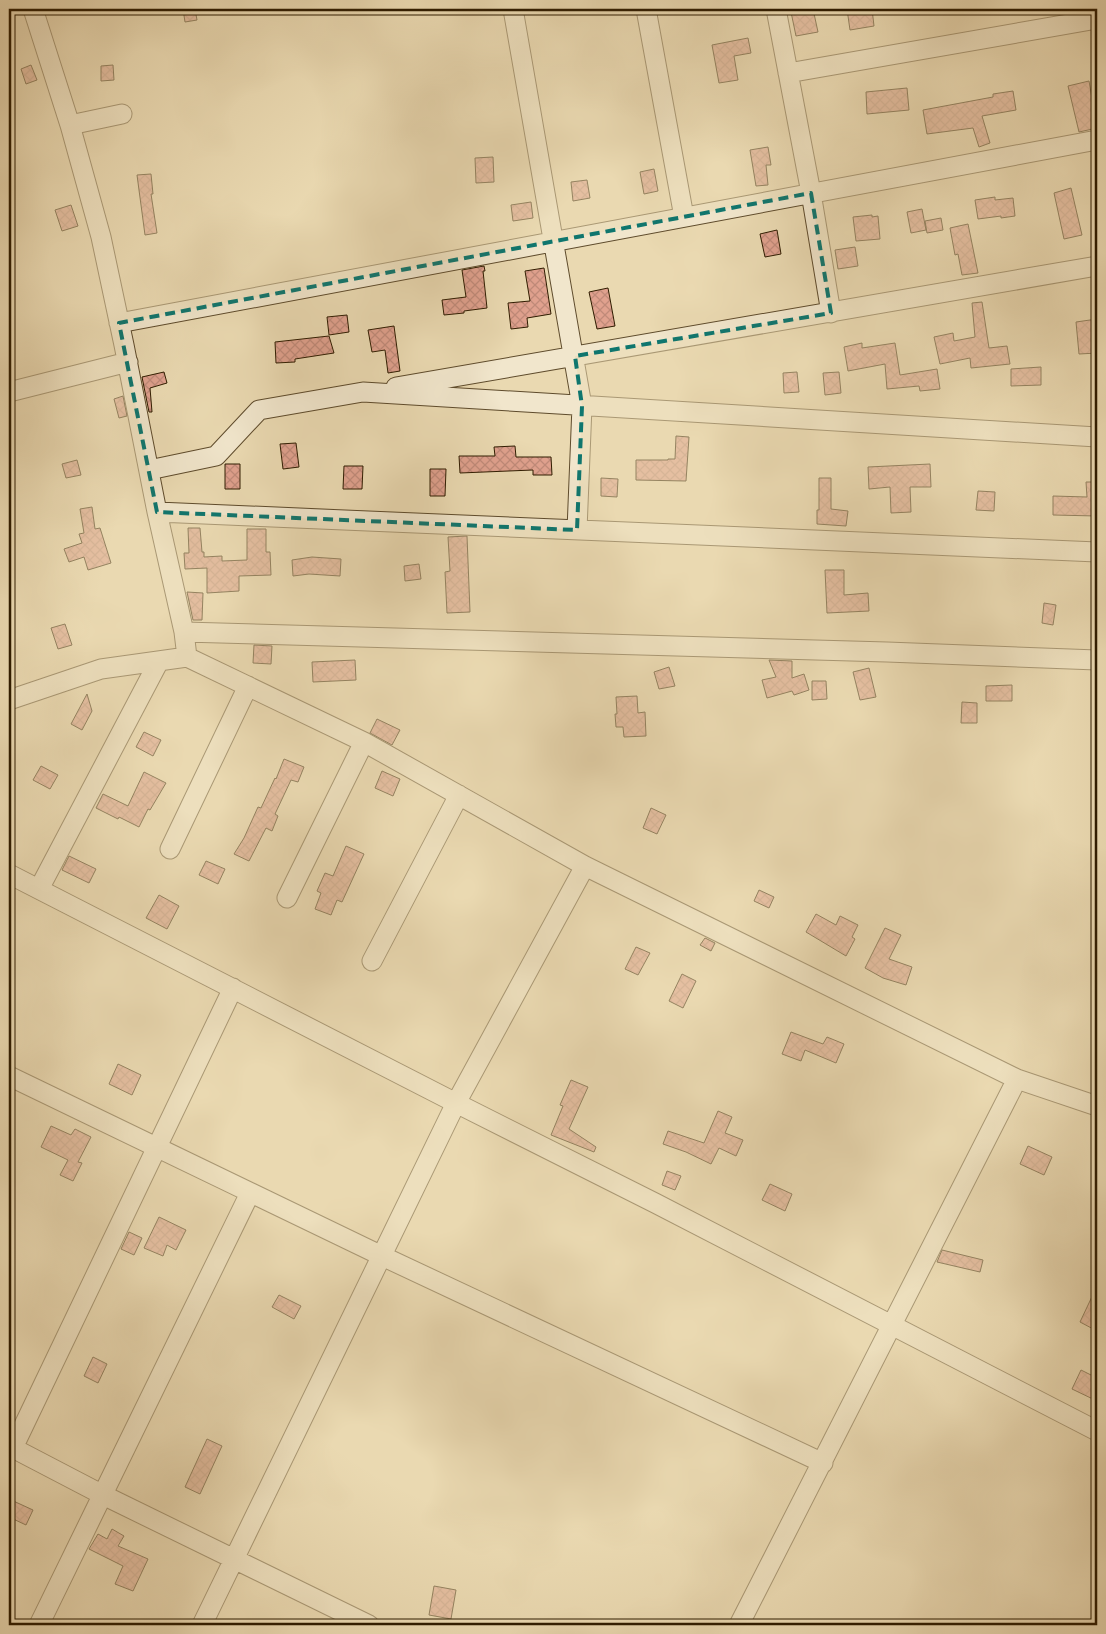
<svg xmlns="http://www.w3.org/2000/svg" width="1106" height="1634" font-family="Alegreya,serif">
<style>
.building{fill:url(#building-cross-hatch);stroke:#2f1c00}
.lines{fill:none;stroke-linecap:round;stroke-linejoin:round}
.minor-casing{stroke:#5e4b2c;stroke-width:21}
.minor{stroke:#f1e6cc;stroke-width:19}
.marked{fill:none;stroke:#0f766e;stroke-width:4;stroke-dasharray:10 6;stroke-linejoin:round}
</style>
<defs>
<pattern id="building-cross-hatch" width="8" height="8" patternUnits="userSpaceOnUse" patternTransform="scale(1.25)"><rect width="8" height="8" fill="#e0a18e"/><path d="M0 0l8 8M0 8l8-8" fill="none" stroke="#c08a79"/></pattern>
</defs>
<rect width="100%" height="100%" fill="#ead9b1"/>
<filter id="stains"><feTurbulence type="fractalNoise" baseFrequency=".004" numOctaves="4"/><feColorMatrix values="0 0 0 0 .2 0 0 0 0 .09 0 0 0 0 .02 0 0 0 .5 -.17"/></filter>
<radialGradient id="worn" r=".72"><stop offset=".6" stop-color="#630" stop-opacity="0"/><stop offset="1" stop-color="#630" stop-opacity=".3"/></radialGradient>
<!-- building -->
<path class="building" d="M183 9H195L197 20 185 22Z
M809 9H813L818 32 796 36 791 12Z
M847 9H872L874 26 850 30Z
M748 38 751 53 734 56 738 80 719 83 712 45Z
M31 65 37 80 26 84 21 69Z
M113 65 114 80 101 81V66Z
M1089 81 1097 128 1079 132 1068 86Z
M907 88 909 110 867 114 866 92Z
M1013 91 1016 110 982 116 990 143 979 147 973 128 927 134 923 110 993 97V94Z
M768 147 771 165H766L768 185 756 186 750 150Z
M493 157 494 182 476 183 475 158Z
M654 169 658 191 644 194 640 172Z
M151 174 153 194H151L157 233 145 235 137 175Z
M587 180 590 198 573 201 571 182Z
M1071 188 1082 235 1064 239 1054 193Z
M995 197V200L1013 198 1015 216 1001 218V216L978 219 975 200Z
M531 202 533 218 513 221 511 205Z
M71 205 78 226 62 231 55 210Z
M922 209 926 230 911 233 907 212Z
M872 215V217L878 216 880 239 856 241 853 217Z
M941 218 943 230 927 233 925 221Z
M968 224 978 273 962 275 958 254 955 255 950 228Z
M777 230 781 254 765 257 760 234Z
M855 247 858 266 838 269 835 250Z
M484 266 485 271H483L487 308 464 311V313L444 315 442 300 466 297 462 270Z
M544 268 551 314 527 318 528 327 511 329 508 303 530 301 525 271Z
M608 288 615 326 597 329 589 292Z
M982 302 989 348 1007 346 1010 364 971 368 970 358 940 364 934 337 953 333 954 341 975 337 972 303Z
M347 315 349 332 329 335 327 317Z
M1097 319V353L1079 354 1076 322Z
M394 326 400 371 388 373 385 350 372 352 368 330Z
M329 336 334 353 295 359V362L276 363 275 342Z
M862 343V348L895 343 900 375 937 369 940 389 920 391 919 386 887 389 885 364 848 371 844 347Z
M1041 367V385L1011 386V369Z
M164 372 167 383 150 388 152 412H149L142 377Z
M797 372 799 392 784 393 783 373Z
M839 372 841 393 825 395 823 373Z
M123 396 127 416 119 418 114 399Z
M676 436 689 437 686 481 636 480V460H668V459H675Z
M296 443 299 467 283 469 280 444Z
M515 446 516 457H551L552 475H533V470L460 473 459 456H495L494 447Z
M77 460 81 475 66 478 62 464Z
M225 464H240V489H225Z
M930 464 931 487H910L911 512 891 513 890 487 869 489 868 467Z
M344 466H363L362 489H343Z
M430 469H446L445 496H430Z
M601 478 618 479 617 497 601 496Z
M819 478H831V509L848 511 846 526 817 524V510H819Z
M1086 482H1097V516L1053 515V496L1087 497Z
M978 491 995 492 994 511 976 510Z
M92 507 95 529 100 528 111 563 88 570 84 557 69 562 64 549 82 543 79 534 84 533 80 509Z
M188 528H200L202 552H204V557L222 556V561L247 560V529H266V552H270L271 575 239 576V591L207 593V568L185 569 184 553H189Z
M467 536 470 612 447 613 445 572 450 571 448 537Z
M312 557 341 559 340 576 309 574 293 576 292 560Z
M419 564 421 579 405 581 404 566Z
M825 570H844V595L868 593 869 611 827 613Z
M187 592 203 593 202 620H193Z
M1044 603 1056 605 1053 625 1042 623Z
M65 624 72 645 58 649 51 628Z
M254 645 272 646 271 664 253 663Z
M355 660 356 680 313 682 312 662Z
M769 660 792 661V678L804 674 809 690 794 695 792 691 767 698 762 680 776 677Z
M669 667 675 686 659 689 654 672Z
M869 668 876 697 860 700 853 672Z
M812 681H826L827 699 812 700Z
M1012 685V701H986V686Z
M87 694 92 711 82 730 71 724Z
M637 696 638 713 645 712 646 736 624 737 623 727H616L615 714H617L616 697Z
M962 702 977 703V723H961Z
M377 719 400 730 392 745 370 733Z
M144 732 161 740 153 756 136 747Z
M284 759 304 767 298 782 291 780 275 814 278 816 272 831 266 828 249 861 234 854 244 838 258 807 261 808 275 778 276 779Z
M41 766 58 775 50 789 33 780Z
M382 771 400 779 393 796 375 788Z
M144 772 166 783 150 810 148 809 139 827 119 817 118 819 96 808 103 794 128 806Z
M651 808 666 815 657 834 643 828Z
M346 846 364 854 342 902 337 900 331 915 315 909 321 893 317 891 325 873 333 876Z
M69 856 96 869 89 883 62 870Z
M206 861 225 869 218 884 199 875Z
M759 890 774 897 769 908 754 901Z
M159 895 179 906 167 929 146 918Z
M816 914 836 925 840 916 858 925 852 937 855 939 846 956 806 932Z
M885 928 901 935 889 959 912 967 906 985 883 978 865 968Z
M705 938 715 943 711 951 700 945Z
M636 947 650 953 638 975 625 969Z
M682 974 696 981 683 1008 669 1001Z
M791 1032 823 1044 827 1037 844 1044 836 1063 805 1050 801 1061 782 1054Z
M118 1064 141 1075 132 1095 109 1084Z
M571 1080 588 1087 569 1129 596 1147 594 1152 551 1135 563 1106 560 1105Z
M718 1111 732 1117 725 1133 743 1140 736 1156 719 1148 711 1164 686 1152 663 1144 668 1131 704 1143Z
M51 1126 71 1135 75 1129 91 1137 78 1162 82 1163 73 1181 60 1175 68 1160 41 1147Z
M1028 1146 1052 1157 1044 1175 1020 1164Z
M667 1171 681 1176 675 1190 662 1185Z
M770 1184 792 1194 785 1211 762 1200Z
M159 1217 186 1230 176 1250 167 1245 163 1256 144 1248Z
M129 1232 142 1238 134 1255 121 1249Z
M942 1250 983 1260 980 1272 937 1262Z
M1097 1286V1331L1080 1322Z
M279 1295 301 1306 294 1319 272 1307Z
M93 1357 107 1364 98 1383 84 1376Z
M1081 1370 1097 1378V1401L1072 1389Z
M207 1439 222 1446 200 1494 185 1487Z
M9 1499 33 1510 26 1525 9 1517Z
M112 1529 124 1536 118 1546 148 1559 133 1591 115 1584 123 1566 89 1549 98 1534 107 1539Z
M434 1586 456 1590 451 1619 429 1615Z"/>
<g class="lines">
<defs>
<path id="minor" d="M33 9 70 125 101 237 124 345 157 512 184 632 187 657 364 742 585 866 1017 1079 1097 1106
M513 9 582 406 577 530
M646 9 684 217
M776 9 811 193 831 313
M788 73 1097 19
M70 125 122 114
M119 323 1097 140
M396 387 1097 266
M9 392 128 362
M149 470 216 456 259 410 363 392 1097 437
M157 512 1097 552
M184 632 887 652 1097 660
M9 700 101 669 187 657
M170 849 248 686
M9 874 456 1103 655 1203 1097 1431
M39 889 159 661
M287 898 364 742
M372 961 459 795
M9 1076 382 1256 823 1463
M9 1446 103 1495 369 1625
M13 1448 233 988
M39 1625 250 1193
M202 1625 456 1103 585 866
M739 1625 1017 1079"/>
</defs>
<!-- minor casing -->
<use href="#minor" class="minor-casing"/>
<!-- minor -->
<use href="#minor" class="minor"/>
</g>
<!-- marked area -->
<path d="M0 0H1106V1634H0ZM811 193 831 313 575 356 582 406 577 530 157 512 119 323Z" fill="#ead9b1" fill-opacity=".55" fill-rule="evenodd"/>
<path class="marked" d="M811 193 831 313 575 356 582 406 577 530 157 512 119 323Z"/>
<!-- margin -->
<rect width="1106" height="1634" fill="none" stroke="#ead9b1" stroke-width="30"/>
<rect x="10" y="10" width="1086" height="1614" fill="none" stroke="#2f1c00" stroke-width="2.5"/>
<rect x="15" y="15" width="1076" height="1604" fill="none" stroke="#2f1c00"/>
<rect width="100%" height="100%" filter="url(#stains)"/>
<rect width="100%" height="100%" fill="url(#worn)"/>
</svg>
